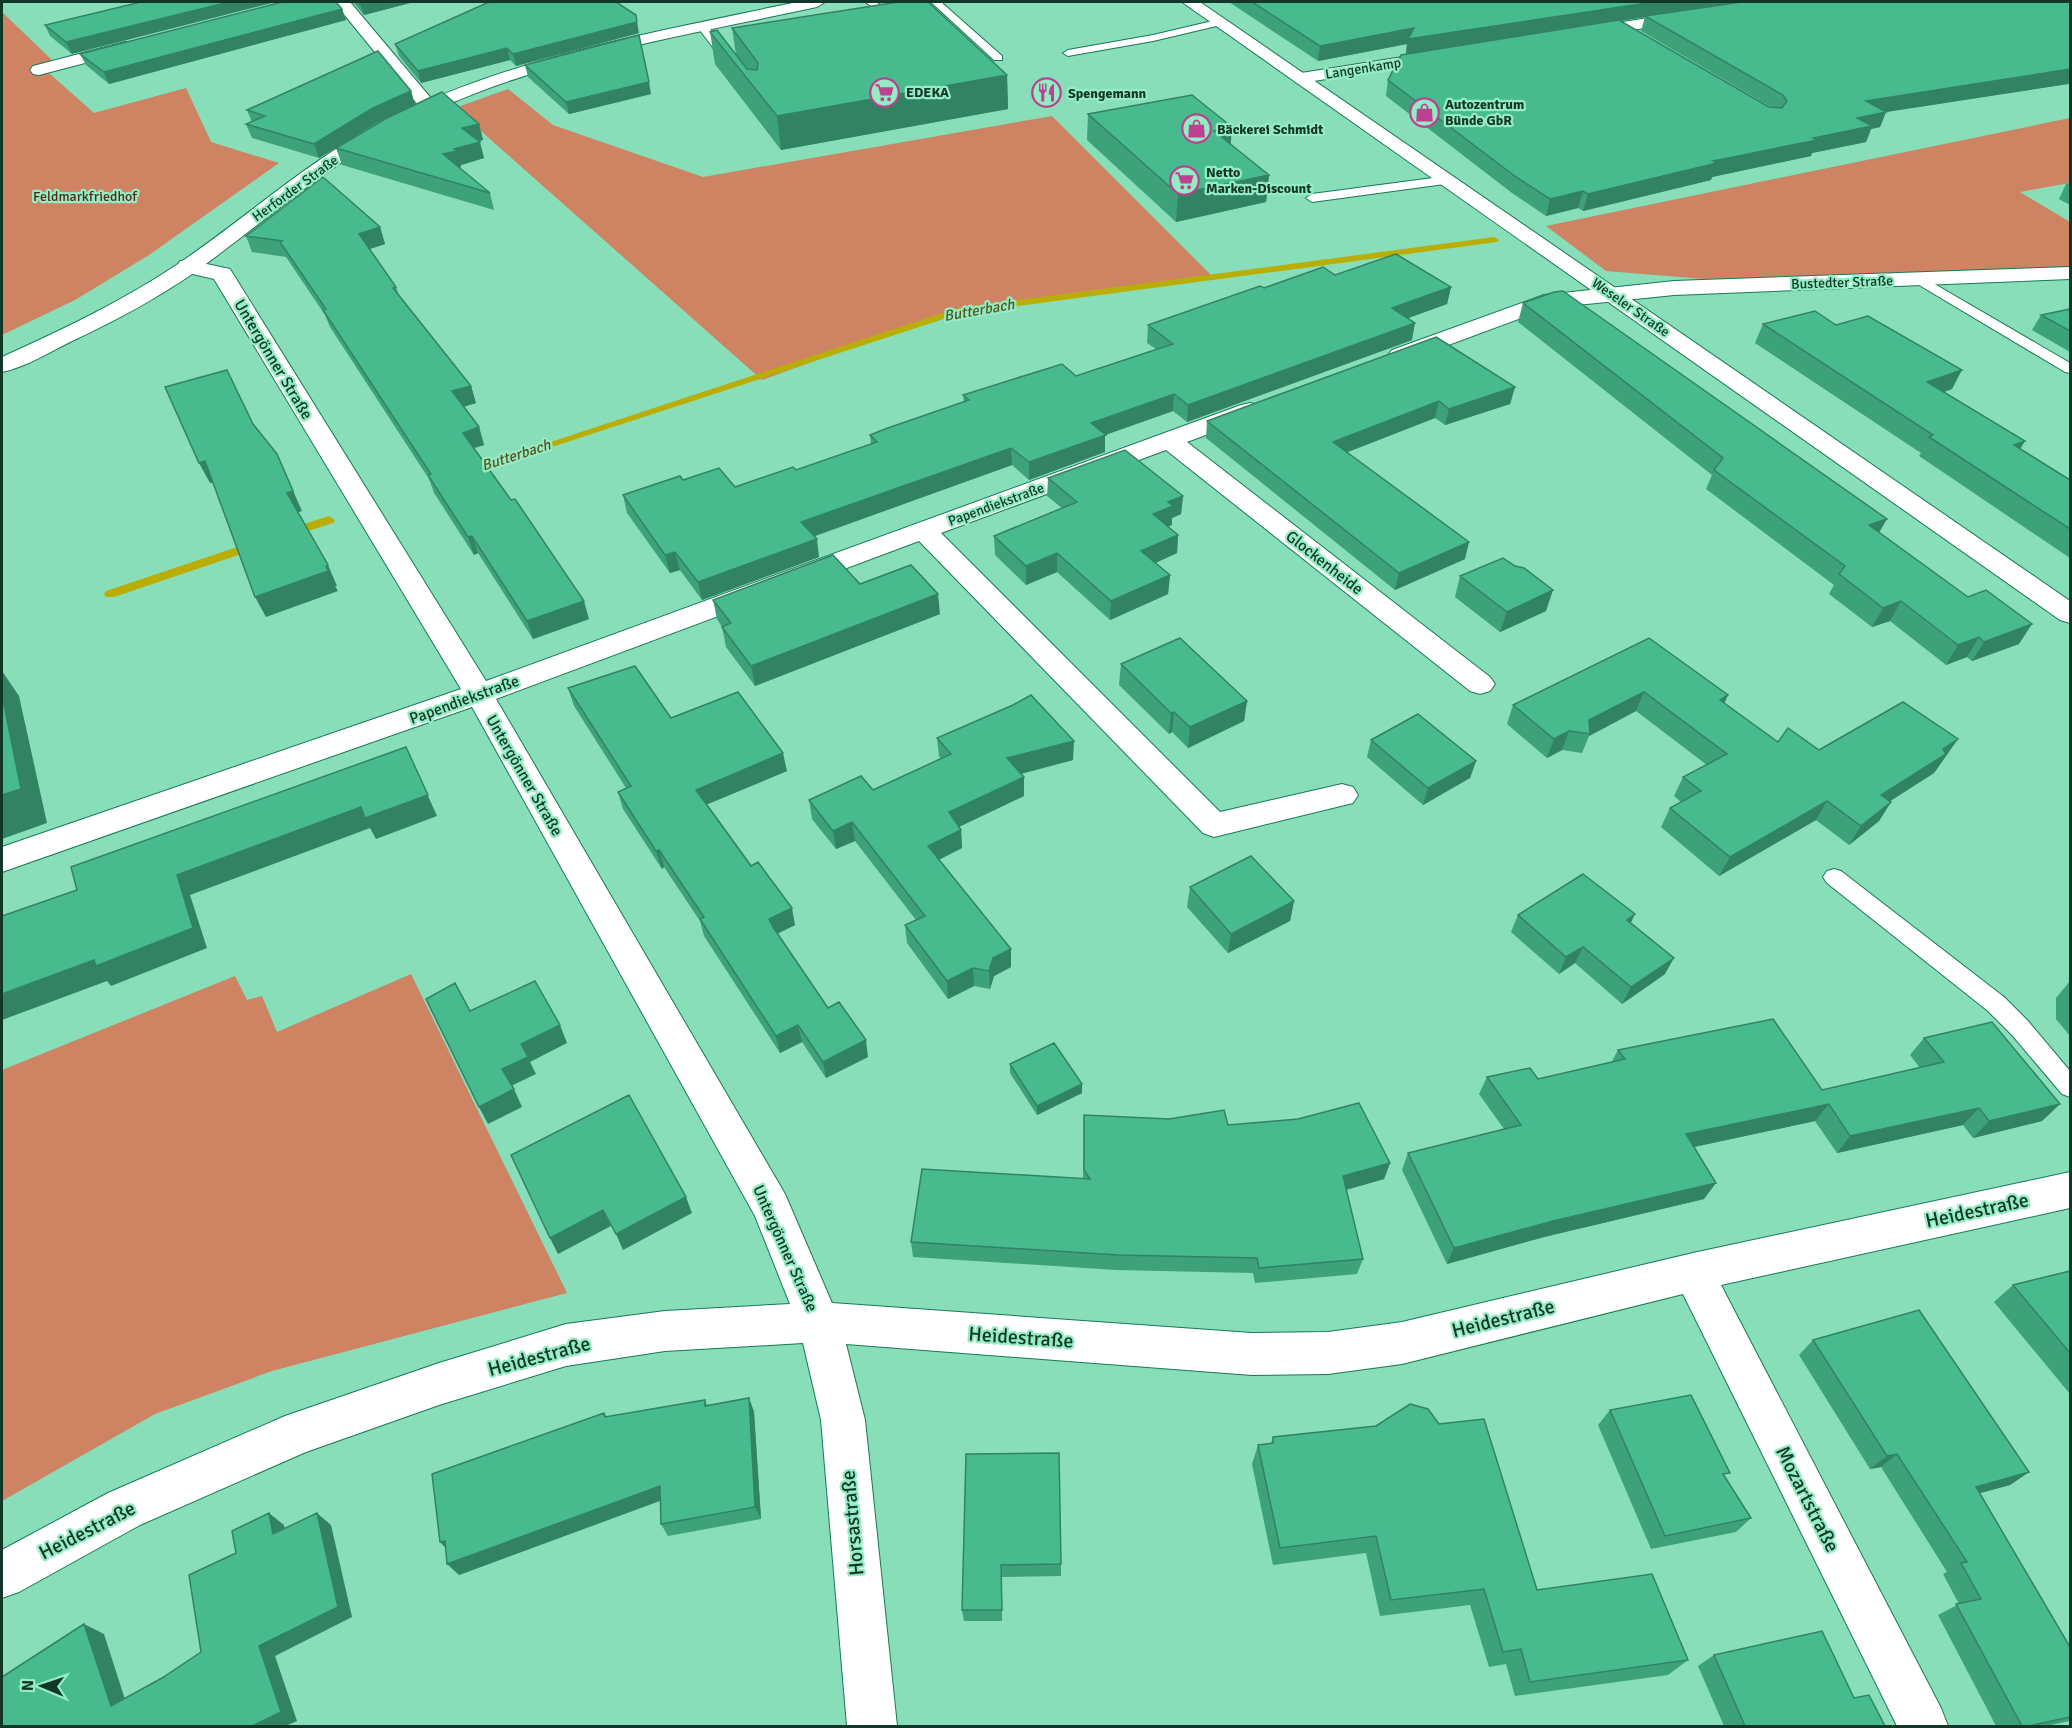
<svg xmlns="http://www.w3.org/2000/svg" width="2072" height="1728" font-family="Signika,sans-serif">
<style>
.green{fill:#ce8363}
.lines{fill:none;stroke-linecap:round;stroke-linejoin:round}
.stream{fill:#baae06;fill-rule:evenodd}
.lane-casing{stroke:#177957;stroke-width:2}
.street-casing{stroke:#177957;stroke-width:2}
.secondary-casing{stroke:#177957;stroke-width:2}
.lane{fill:#fff;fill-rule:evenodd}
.street{fill:#fff;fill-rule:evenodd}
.secondary{fill:#fff;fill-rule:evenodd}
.wall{fill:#3da17a;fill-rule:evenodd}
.shaded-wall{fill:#328363}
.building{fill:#47bb8e;stroke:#328363;stroke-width:1.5}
.labels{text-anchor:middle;stroke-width:4.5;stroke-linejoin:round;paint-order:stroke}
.far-street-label{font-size:14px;fill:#123728;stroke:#94ecc4}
.far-poi-label{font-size:14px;font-weight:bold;fill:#123728;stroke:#94ecc4;text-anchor:start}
.far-park-label{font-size:14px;fill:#552813;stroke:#94ecc4}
.far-water-label{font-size:15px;font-style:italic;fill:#58531d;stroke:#94ecc4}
.street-label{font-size:16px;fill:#123728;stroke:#94ecc4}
.near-street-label{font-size:20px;fill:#123728;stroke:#94ecc4}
</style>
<rect width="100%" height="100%" fill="#87deb8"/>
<!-- green -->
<path class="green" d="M2 12 51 59 49 73 94 113 186 88 211 142 279 163 149 255 75 300 2 335Z
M508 89 553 125 703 177 1052 116 1213 277 954 310 762 380 455 108Z
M2070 118V183L2020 192 2070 222V268L1704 279 1606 271 1546 226Z
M411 974 567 1293 272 1371 155 1414 2 1501V1070L235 976 247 1000 262 996 277 1032Z"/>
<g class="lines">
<!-- stream -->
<path class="stream" d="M1494 237 1499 240 1497 242 959 314 472 473H464L462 471 958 308Z
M329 516 335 520 333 523 289 537 283 533 285 530Z
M258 540 262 541V547L114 597H106L104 594 106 591Z"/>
<defs>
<path id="lane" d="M865 2H876L885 8 902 4 907 7 883 14Z
M931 2H941L1002 56V60H994Z
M1221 19 1225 20V24L1153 41 1068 56 1063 53 1068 50 1153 35Z
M703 24 707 25 732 58V62H724L699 29 698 27Z
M1448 176 1452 177 1454 180 1452 183 1312 202 1306 198 1312 194Z
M1919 275 2070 363V373L2065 372 1914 282 1912 279 1914 276Z
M1834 869 1841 871 2004 997 2028 1021 2070 1071V1097L2062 1094 2012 1035 1988 1011 1827 883 1823 877 1827 871Z"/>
<path id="street" d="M334 2H350L435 103 438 107 435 111H423Z
M1687 12 1693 14 1695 17 1693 20 1584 38 1576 33 1584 28Z
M125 42 131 43 134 47 131 51 39 75 33 74 30 70 33 66Z
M1441 51 1447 52 1450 56 1447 60 1301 83 1295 82 1292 78 1295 74 1301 73Z
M188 260 230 269 486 681 1241 405 1250 403 1259 405 1262 410 1259 415 1187 442 1490 677 1495 684 1490 691 1480 694 1470 691 1166 450 941 533 1220 812 1342 784 1353 787 1358 795 1353 803 1214 837 1203 833 919 541 496 699 785 1194 832 1303 1252 1333 1328 1332 1402 1322 1693 1253 2070 1172V1208L1721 1285 1941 1708 1948 1726H1897L1683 1294 1402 1364 1328 1374 1252 1375 846 1344 865 1420 897 1726H847L821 1420 803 1343 665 1351 566 1366 439 1405 306 1452 140 1525 19 1592 2 1598V1550L108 1493 285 1416 439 1363 566 1324 665 1311 790 1304 755 1216 472 707 2 872V847L461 689 214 279 180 271 177 266 180 261Z
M2070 267V279L1674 295 1548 308 1408 360 1400 362 1392 360 1388 355 1392 350 1544 295 1674 281Z"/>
<path id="secondary" d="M797 2H825L817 7C674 38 521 61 391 132 320 171 260 225 195 272 156 299 115 321 72 341 50 352 26 367 2 372V357C62 330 123 301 178 264 246 218 306 162 379 124 508 57 656 32 797 2Z
M1182 2H1200L2070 601V623L2060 620Z"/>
</defs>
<!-- lane casing -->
<use href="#lane" class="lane-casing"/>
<!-- street casing -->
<use href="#street" class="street-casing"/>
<!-- secondary casing -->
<use href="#secondary" class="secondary-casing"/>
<!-- lane -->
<use href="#lane" class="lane"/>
<!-- street -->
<use href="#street" class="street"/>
<!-- secondary -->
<use href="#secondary" class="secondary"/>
</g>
<!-- wall -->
<path class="wall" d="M141 2 72 54 50 36 45 25Z
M353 2H414L364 15Z
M1229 2H2070V85L2068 84 1886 112 1880 127 1871 129 1866 142 1812 153 1811 156 1712 177 1711 180 1583 211 1578 208 1546 216 1512 193 1386 96 1388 80 1406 54 1407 44 1318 61ZM1645 17 1641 31 1771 107H1769L1619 21Z
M342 9 346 20 109 84 86 65 80 54Z
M732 28 1007 75 1008 109 781 150 715 64 710 32 736 55Z
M639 33 516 66 510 60 421 83 399 56 395 44Z
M525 65 651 94 569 114 528 77Z
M411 91 415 105 378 122 319 158 252 138 246 124 252 122 247 110Z
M1088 114 1269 175 1266 202 1176 222 1087 140Z
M479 124 483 140 479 141 484 158 461 165V167L459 168 490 193 494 210 342 165 336 148Z
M2070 183V205L2059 199 2066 184Z
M380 227 385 244 369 249 396 287 399 295 471 386 476 403 464 407 479 427 484 445 474 448 589 619 533 639 478 553 474 555 434 493 429 479 330 327 325 315 286 257 252 252 246 236Z
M1335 275 1451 287 1447 304 1408 318 1412 340 1187 422 1173 411 1105 435V452L1029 480 1012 465 814 536 819 557 702 600 680 570 670 573 627 513 623 495 683 480 735 487 796 470 871 444 870 435 964 402 963 395 1076 376 1156 349 1147 343 1148 325 1264 288Z
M1523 303 1879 533 2019 644 1972 661 1967 657 1946 665 1890 621 1872 627 1829 594 1834 585 1706 489 1712 475 1518 322Z
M2070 309V352L2032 330 2041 315Z
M1763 324 1836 325 1952 389 1944 392 2020 449 2070 480V558L1919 456 1921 453 1755 343Z
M1515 387 1510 404 1445 425 1435 418 1347 452 1465 559 1395 590 1206 438 1207 421Z
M1048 478 1183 496 1181 514 1172 518V525L1168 526 1178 535 1177 553 1155 563 1170 575 1168 594 1110 620 1057 572 1026 585 995 555 994 536 1062 508 1047 496Z
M1460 576 1546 611 1500 632 1455 597Z
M860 584 940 614 755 686 726 647 722 627 717 619 713 600Z
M1649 638 1728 695 1724 703 1778 742 1819 750 1958 739 1934 773 1890 801 1891 802 1879 821 1849 845 1816 820 1719 876 1661 827 1670 808 1681 802 1674 796 1683 777 1707 765 1636 711 1589 736 1582 753 1562 750 1547 758 1507 724 1513 705Z
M1121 664 1247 701 1244 721 1188 748 1172 732 1169 734 1119 685Z
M568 688 671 718 787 771 707 804 795 925 777 934 828 1008 868 1057 826 1078 802 1042 780 1053 704 936 700 921 664 867 662 869 623 809 618 792 626 788 574 706Z
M937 738 1073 760 1021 774 1024 796 959 827 961 830 962 848 939 860 1011 949V967L994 976 990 989 974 986 948 999 907 943 905 925 916 920 855 841 836 849 812 819 809 800 873 790 941 759 939 756Z
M1371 740 1476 761 1470 778 1423 805 1367 757Z
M1190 887 1294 901 1290 921 1228 953 1187 907Z
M1518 915 1631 923 1665 974 1622 1004 1575 963 1559 974 1511 932Z
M2070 981V1036L2056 1019V998Z
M1924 1038 2060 1104 2042 1121 1973 1138 1963 1125 1837 1153 1815 1121 1694 1147 1704 1199 1544 1237 1447 1264 1402 1170 1408 1153 1504 1129 1479 1094 1487 1077 1538 1079 1611 1063 1618 1050 1822 1090 1920 1068 1910 1055Z
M1010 1064 1082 1084V1093L1037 1115 1010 1073Z
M1084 1115 1228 1125 1390 1163 1384 1179 1346 1190 1363 1259 1357 1274 1255 1283 1253 1273 1116 1270 913 1257 911 1242 1083 1179Z
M2070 1271V1394L1994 1302 2013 1285Z
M1813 1340 2029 1472 2010 1485 1980 1493 2070 1647V1721L2046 1726H1996L1938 1615 1959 1604 1943 1574 1947 1572 1881 1467 1870 1469 1799 1355Z
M749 1398 754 1412 761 1519 668 1536 661 1524 660 1501 459 1575 604 1413 607 1417 705 1400 707 1405Z
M1610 1410 1725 1477 1751 1518 1736 1532 1651 1549 1598 1425Z
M1273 1437 1537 1590 1688 1660 1668 1675 1515 1696 1506 1664 1489 1667 1470 1605 1380 1616 1366 1553 1273 1565 1252 1464 1258 1445 1271 1443Z
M966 1454 1061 1564V1576L1002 1577V1621H964L962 1610Z
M1714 1655 1854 1698 1885 1726H1724L1698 1666Z"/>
<!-- shaded-wall -->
<path class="shaded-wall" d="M229 2H276L72 54 66 42Z
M369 2H414L364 15 360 4Z
M1653 2H1743L1406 54 1407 44 1318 61 1320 46 1414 28Z
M342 9 346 20 109 84 104 72Z
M637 22 639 33 516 66 513 54Z
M507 48 510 60 421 83 418 71Z
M2070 69V79L2068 84 1886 112 1880 127 1871 129 1866 142 1812 153 1811 156 1712 177 1711 180 1583 211 1588 194 1713 161 1813 138 1866 101Z
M1007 75 1008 109 781 150 777 116Z
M649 82 651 94 569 114 566 102Z
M411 91 415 105 378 122 319 158 314 144 373 108Z
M479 124 483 140 467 144 462 128Z
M1232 127 1230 154 1214 131Z
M480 142 484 158 461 165V167L448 171 443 154 454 149Z
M1269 175 1266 202 1176 222 1178 194Z
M1583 191 1578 208 1546 216 1550 199Z
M380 227 385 244 364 251 359 234Z
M1451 287 1447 304 1389 325 1392 308Z
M1415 323 1412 340 1187 422 1188 405Z
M1962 370 1952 389 1918 401 1927 382Z
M471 386 476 403 458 408 452 391Z
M1515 387 1510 404 1445 425 1449 409Z
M1174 394 1173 411 1105 435V452L1029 480V462L1091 423Z
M1439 401 1435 418 1330 459 1333 442Z
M479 427 484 445 468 450 463 433Z
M2025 441 2013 461 2014 445Z
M1011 448 1012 465 804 540 801 522Z
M277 454 302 511 296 513 287 493Z
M205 461 215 482 210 483 199 463Z
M1183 496 1181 514 1172 518V525L1152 533 1153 514 1168 502Z
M1887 519 1876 538 1869 525Z
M1178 535 1177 553 1140 570 1141 551Z
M472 536 478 553 474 555 468 537Z
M817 539 819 557 702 600 698 582Z
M1469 542 1465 559 1395 590 1399 573Z
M675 552 680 570 670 573 665 555Z
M1057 553V572L1026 585V566Z
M328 565 337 586H335L338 591 266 617 255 597Z
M1170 575 1168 594 1110 620 1111 601Z
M1553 590 1546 611 1500 632 1507 612Z
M938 594 940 614 755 686 751 666Z
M584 601 589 619 533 639 527 621Z
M1901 601 1890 621 1872 627 1883 608Z
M2032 624 2019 644 1972 661 1984 642Z
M1979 637 1967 657 1946 665 1958 645Z
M2 671 19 696 47 823 2 839Z
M1644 692 1636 711 1589 736V720Z
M1728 695 1719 715 1720 700Z
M1247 701 1244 721 1188 748 1190 727Z
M1174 712 1172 732 1169 734 1171 713Z
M1569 731 1562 750 1547 758 1554 739Z
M1958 739 1934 773 1870 814 1881 795 1943 749Z
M1074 741 1073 760 1008 777 1007 758Z
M406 747 437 816 376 839 370 828 190 895 207 948 111 986 107 981 2 1020V994L177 875Z
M783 753 787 771 701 807 696 790Z
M1476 761 1470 778 1423 805 1428 788Z
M1024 777V796L950 831 949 812Z
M1827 801 1816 820 1719 876 1730 857Z
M1891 802 1879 821 1849 845 1861 826Z
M852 822 855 841 836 849 833 831Z
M961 830 962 848 929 864 928 846Z
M659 850 664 867 662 869 656 851Z
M1294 901 1290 921 1228 953 1231 934Z
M792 908 795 925 772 936 769 919Z
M1635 914 1627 931V920Z
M1583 947 1575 963 1559 974 1566 957Z
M1011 949V967L994 976 990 989 989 971 993 958Z
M1674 958 1665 974 1622 1004 1631 987Z
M973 968 974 986 948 999 947 981Z
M560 1025 567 1043 530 1062 536 1074 511 1086 502 1069 521 1044Z
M798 1025 802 1042 780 1053 776 1036Z
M866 1040 868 1057 826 1078 823 1062Z
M1082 1084V1093L1037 1115V1106Z
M514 1089 522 1107 488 1124 479 1107Z
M1829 1104 1815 1121 1675 1151 1686 1134Z
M2060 1104 2042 1121 1973 1138 1989 1121Z
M1979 1108 1963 1125 1837 1153 1850 1136Z
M1390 1163 1384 1179 1338 1192 1343 1176Z
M1716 1183 1704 1199 1544 1237 1447 1264 1454 1248 1553 1221Z
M686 1197 692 1213 623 1250 616 1234Z
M603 1210 611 1226 558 1254 550 1238Z
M749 1398 754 1412 761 1519 755 1507Z
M1897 1454 1881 1467 1870 1469 1887 1456Z
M2029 1472 2010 1485 1958 1499 1976 1487Z
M660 1486 667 1498 459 1575 447 1564Z
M269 1513 284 1525 288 1546 273 1534Z
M317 1513 331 1525 352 1617 275 1656 297 1721 286 1726H252L259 1646Z
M445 1541 451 1554 440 1542Z
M84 1624 104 1634 130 1715 111 1706Z"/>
<!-- building -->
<path class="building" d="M141 2H229L66 42 45 25Z
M282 2H336L342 9 104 72 80 54Z
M358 2H369L360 4Z
M489 2H616L636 15 637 22 513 54 507 48 418 71 395 44Z
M898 2H928L1007 75 777 116 710 32 717 30 747 69 757 70 758 63 732 28Z
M1252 2H1653L1408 39 1414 28 1320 46Z
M1742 2H2070V69L1866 101 1886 112 1857 118 1872 126 1813 138 1817 140 1713 161 1717 163 1588 194 1583 191 1550 199 1516 177 1388 80 1401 55 1619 20 1769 107 1782 108 1787 101 1783 95 1645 16Z
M639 35 649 82 566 102 525 65Z
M378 51 411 91 373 108 314 144 246 124 265 116 247 110Z
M442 92 479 124 462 128 480 142 454 149 457 151 443 154 490 193 336 148 387 118Z
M1192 95 1232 127 1214 131 1269 175 1178 194 1088 114Z
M323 177 380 227 359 234 396 287 393 288 471 386 452 391 479 427 463 433 511 500 515 499 584 601 527 621 472 536 468 537 428 475 431 474 323 310 326 309 280 242 282 241 246 236Z
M1396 254 1451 287 1392 308 1415 323 1188 405 1174 394 1091 423 1106 435 1029 462 1011 448 801 522 817 539 698 582 675 552 665 555 623 495 680 476 683 480 719 468 735 487 793 467 796 470 877 442 870 435 885 429 969 400 963 395 1062 364 1076 376 1173 344 1148 325 1260 286 1264 288 1323 267 1335 275Z
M1563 291 1887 519 1869 525 1968 597 1986 590 2032 624 1984 642 1979 637 1958 645 1901 601 1883 608 1839 574 1845 566 1714 470 1723 458 1523 303 1554 292Z
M2070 309V331L2041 315Z
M1815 311 1836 325 1868 316 1962 370 1927 382 2025 441 2014 445 2070 480V529L1929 437 1933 435 1763 324Z
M1436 337 1515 387 1449 409 1439 401 1333 442 1469 542 1399 573 1207 421Z
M227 370 253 424 277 454 293 491 287 493 328 565 326 566 328 571 255 597 205 461 199 463 165 387Z
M1125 450 1183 496 1168 502 1173 506 1153 514 1178 535 1141 551 1170 575 1111 601 1057 553 1026 566 994 536 1077 502 1048 478Z
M833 555 860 584 911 565 938 594 751 666 722 627 731 623 713 600Z
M1503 558 1515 566 1524 568 1553 590 1507 612 1460 576Z
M1180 638 1247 701 1190 727 1174 712 1171 713 1121 664Z
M1649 638 1728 695 1720 700 1778 742 1788 728 1819 750 1903 702 1958 739 1943 749 1946 754 1881 795 1891 802 1861 826 1827 801 1730 857 1670 808 1701 791 1683 777 1727 754 1644 692 1589 720 1590 734 1569 731 1554 739 1513 705Z
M635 666 671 718 738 692 783 753 696 790 751 866 758 862 792 908 769 919 773 927 828 1008 839 1002 866 1040 823 1062 798 1025 776 1036 700 919 704 917 659 850 656 851 618 792 631 786 568 688Z
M2 695 21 789 2 795Z
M1031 695 1074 741 1007 758 1024 777 949 812 961 830 928 846 1011 949 993 958 989 971 973 968 947 981 905 925 925 916 852 822 833 831 809 800 861 776 873 790 951 754 937 738 1013 705Z
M1418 714 1476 761 1428 788 1371 740Z
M406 747 428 795 365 818 361 807 177 875 193 928 96 966 94 960 2 994V916L77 890 71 867Z
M1251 856 1294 901 1231 934 1190 887Z
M1583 874 1635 914 1627 920 1674 958 1631 987 1583 947 1566 957 1518 915Z
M535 981 560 1025 521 1044 528 1057 502 1069 514 1089 479 1107 426 999 455 983 470 1011Z
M1773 1019 1822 1090 1944 1062 1924 1038 1992 1022 2060 1104 1989 1121 1979 1108 1850 1136 1829 1104 1686 1134 1716 1183 1553 1221 1454 1248 1408 1153 1521 1125 1487 1077 1530 1068 1538 1079 1625 1059 1618 1050Z
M1054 1043 1082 1084 1037 1106 1010 1064Z
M629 1095 686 1197 616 1234 603 1210 550 1238 511 1155Z
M1359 1103 1390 1163 1343 1176 1363 1259 1259 1268 1257 1258 1118 1255 911 1242 922 1169 1090 1179 1084 1170V1115L1169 1119 1224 1110 1228 1125 1298 1119Z
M2070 1271V1353L2013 1285Z
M1919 1310 2029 1472 1976 1487 2070 1647V1717L2029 1726H2022L1956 1604 1981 1599 1961 1563 1967 1562 1897 1454 1887 1456 1813 1340Z
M1691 1395 1730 1473 1723 1474 1751 1518 1665 1536 1610 1410Z
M749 1398 755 1507 661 1524 660 1486 447 1564 445 1541 440 1542 432 1474 604 1413 605 1417 705 1400V1406Z
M1410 1404 1428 1409 1439 1424 1484 1419 1537 1590 1652 1574 1688 1660 1530 1682 1521 1649 1503 1652 1484 1589 1391 1600 1376 1536 1280 1548 1258 1445 1273 1443V1437L1376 1426Z
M1059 1453 1061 1564 1001 1565 1002 1610H962L966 1454Z
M269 1513 273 1534 317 1513 338 1607 259 1646 281 1712 252 1726H2V1677L84 1624 111 1706 162 1678 201 1652 189 1575 236 1553 232 1531Z
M1822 1631 1854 1698 1869 1695 1885 1726H1745L1714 1655Z"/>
<!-- icons -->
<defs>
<symbol id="supermarket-ring" viewBox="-11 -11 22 22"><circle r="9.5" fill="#94ecc4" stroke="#bc4191" stroke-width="1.5"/><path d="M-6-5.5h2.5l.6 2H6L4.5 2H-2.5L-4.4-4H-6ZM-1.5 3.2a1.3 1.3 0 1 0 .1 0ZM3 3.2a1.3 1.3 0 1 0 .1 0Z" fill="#bc4191"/></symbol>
<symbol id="restaurant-ring" viewBox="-11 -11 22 22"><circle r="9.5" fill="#94ecc4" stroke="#bc4191" stroke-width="1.5"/><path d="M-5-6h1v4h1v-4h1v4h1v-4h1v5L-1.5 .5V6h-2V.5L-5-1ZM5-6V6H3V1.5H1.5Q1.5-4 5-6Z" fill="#bc4191"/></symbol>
<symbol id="shop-ring" viewBox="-11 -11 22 22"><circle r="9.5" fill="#94ecc4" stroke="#bc4191" stroke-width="1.5"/><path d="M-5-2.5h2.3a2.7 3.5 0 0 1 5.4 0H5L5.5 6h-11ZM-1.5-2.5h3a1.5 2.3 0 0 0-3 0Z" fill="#bc4191"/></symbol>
</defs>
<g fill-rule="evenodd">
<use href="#supermarket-ring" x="868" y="76" width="33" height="33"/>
<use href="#restaurant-ring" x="1030" y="76" width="33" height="33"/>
<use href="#shop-ring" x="1408" y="96" width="33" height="33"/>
<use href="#shop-ring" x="1180" y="112" width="33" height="33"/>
<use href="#supermarket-ring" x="1168" y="164" width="33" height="33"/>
</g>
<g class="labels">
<!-- far-street labels -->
<g class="far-street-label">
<text transform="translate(1363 68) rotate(-9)" y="5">Langenkamp</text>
<text transform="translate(295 188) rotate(-36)" y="5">Herforder Straße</text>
<text transform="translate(1842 282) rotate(-2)" y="5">Bustedter Straße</text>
<text transform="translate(1631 307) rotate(35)" y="5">Weseler Straße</text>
<text transform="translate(996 504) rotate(-20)" y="5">Papendiekstraße</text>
</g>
<!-- far-poi labels -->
<g class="far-poi-label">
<text x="906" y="97">EDEKA</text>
<text x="1068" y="98">Spengemann</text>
<text x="1445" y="109">Autozentrum<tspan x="1445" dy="16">Bünde GbR</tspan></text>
<text x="1217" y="134">Bäckerei Schmidt</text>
<text x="1206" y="177">Netto<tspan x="1206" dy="16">Marken-Discount</tspan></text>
</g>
<!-- far-park labels -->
<g class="far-park-label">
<text x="85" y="201">Feldmarkfriedhof</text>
</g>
<!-- far-water labels -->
<g class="far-water-label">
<text transform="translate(979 310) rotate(-10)" y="5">Butterbach</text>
<text transform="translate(516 455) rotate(-18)" y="5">Butterbach</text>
</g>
<!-- street labels -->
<g class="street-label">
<text transform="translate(274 359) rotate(59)" y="6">Untergönner Straße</text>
<text transform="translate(1325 562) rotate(38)" y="6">Glockenheide</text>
<text transform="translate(464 699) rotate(-20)" y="6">Papendiekstraße</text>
<text transform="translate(525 775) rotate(60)" y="6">Untergönner Straße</text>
<text transform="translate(786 1248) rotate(66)" y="6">Untergönner Straße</text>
</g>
<!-- near-street labels -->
<g class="near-street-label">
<text transform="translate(1977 1210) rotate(-12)" y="7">Heidestraße</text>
<text transform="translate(1503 1318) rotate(-14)" y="7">Heidestraße</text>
<text transform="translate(1021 1337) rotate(4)" y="7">Heidestraße</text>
<text transform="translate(539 1356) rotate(-15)" y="7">Heidestraße</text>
<text transform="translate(1808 1499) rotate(63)" y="7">Mozartstraße</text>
<text transform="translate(852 1523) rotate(-95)" y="7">Horsastraße</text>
<text transform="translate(87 1530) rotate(-27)" y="7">Heidestraße</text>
</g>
</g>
<!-- border -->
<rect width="2072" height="1728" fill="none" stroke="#123728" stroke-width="6"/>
<!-- north arrow -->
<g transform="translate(42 1686) rotate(272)" stroke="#94ecc4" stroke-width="4.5" paint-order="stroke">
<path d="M0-4.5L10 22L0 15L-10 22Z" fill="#123728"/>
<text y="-9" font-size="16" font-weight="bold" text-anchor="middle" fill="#123728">N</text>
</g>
</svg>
